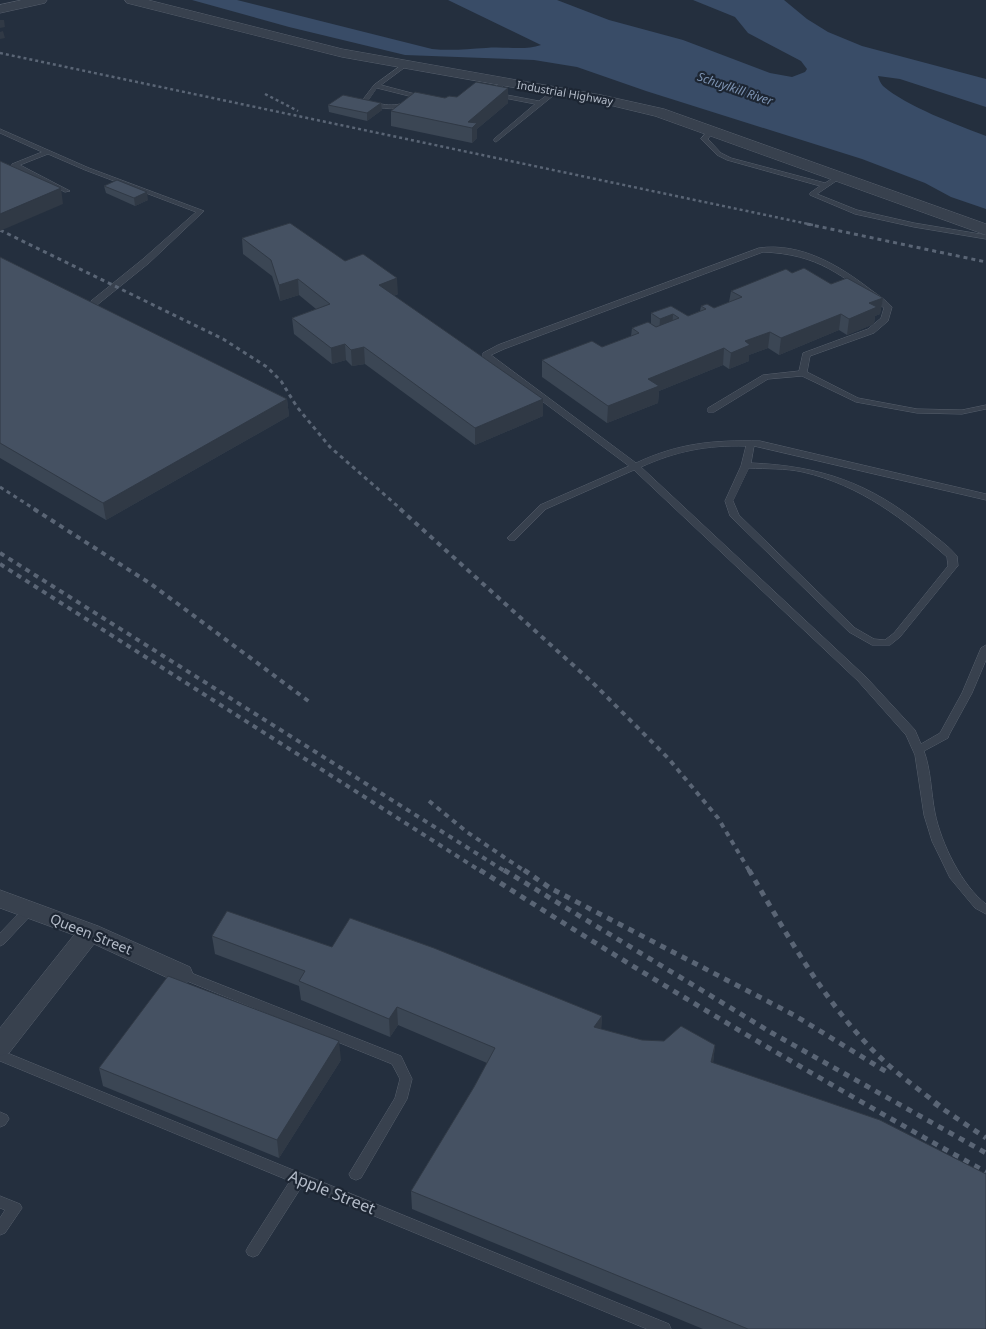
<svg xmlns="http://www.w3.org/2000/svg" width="986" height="1329" font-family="'Noto Sans',sans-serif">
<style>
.water{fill:#394c67}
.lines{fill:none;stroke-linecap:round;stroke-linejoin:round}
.service-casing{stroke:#565f6c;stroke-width:1}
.minor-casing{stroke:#565f6c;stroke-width:1}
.tertiary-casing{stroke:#565f6c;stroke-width:1}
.service{fill:#38414e;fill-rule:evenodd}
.minor{fill:#38414e;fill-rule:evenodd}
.tertiary{fill:#38414e;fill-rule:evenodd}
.rail-far3{stroke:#5a6575;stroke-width:2.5;stroke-dasharray:3 3;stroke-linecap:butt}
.rail-far2{stroke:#5a6575;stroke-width:3;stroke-dasharray:4 4;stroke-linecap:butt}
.rail-far1{stroke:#5a6575;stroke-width:4;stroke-dasharray:5 5;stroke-linecap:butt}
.rail{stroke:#5a6575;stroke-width:5;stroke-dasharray:6 6;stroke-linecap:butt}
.wall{fill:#3b4654}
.shaded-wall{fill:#303945}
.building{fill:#455162;stroke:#303945}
.labels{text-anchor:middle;stroke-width:4.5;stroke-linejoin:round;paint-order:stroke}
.far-street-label{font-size:11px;fill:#b4bcc9;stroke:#1d2633}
.far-water-label{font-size:12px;font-style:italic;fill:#7c92b1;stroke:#1d2633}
.street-label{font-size:14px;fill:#b4bcc9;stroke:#1d2633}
.near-street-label{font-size:16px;fill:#b4bcc9;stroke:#1d2633}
</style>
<rect width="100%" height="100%" fill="#242f3e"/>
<!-- water -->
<path class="water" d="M192 0H237L432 49C451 51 467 49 486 48 504 46 524 51 541 45L448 0H557L609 20 683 40 770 73 792 77 805 72 807 69 801 61 748 33 735 17 693 0H784L807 19 828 32 862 46 986 79V107L900 79 878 76C879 79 880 83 883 86 906 106 957 125 986 136V209L951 197 925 183 862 159 646 91 577 67 534 60 405 55 289 27Z"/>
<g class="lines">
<defs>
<path id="service" d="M403 64 408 65 381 85 419 95V97C402 114 382 109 362 103L361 102 374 85ZM377 88 413 97C400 109 383 105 368 101Z
M502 81 507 82 496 93 539 101 554 90 559 91 496 142 494 141V139L535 104 489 95V93Z
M710 128 715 129 708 139 721 153 731 158 825 183 838 175H842V177L817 194 857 210 914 223 986 235V239L914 227 855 214 810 195V193L820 186 727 160 717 155 701 139Z
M0 129 89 168 204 211 149 263 97 305H91V301L143 259 196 212 85 170 48 154 20 165 70 191 65 192 12 166V164L42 152 0 133Z
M759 248C801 242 840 266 871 290 878 295 886 300 892 307L888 321 874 333 810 356 807 372 858 398 917 409 962 410 986 405V409L962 414 917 413 856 402 802 376 768 379 714 412H708V408L763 375 799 371 803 353 868 329 881 318 884 308C842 275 818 254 763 252L504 349 491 355 636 463C679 443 713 440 760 441L986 494V500L754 446 751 463C821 466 870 483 925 528 935 537 948 545 957 556L958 566 956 568 900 637 890 645H872L849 632 730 516 725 501 741 466 746 446C707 445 676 451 641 467L866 677 915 730 921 744 940 733 962 693 981 648 986 645V660L972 693 949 735 948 738 924 751C931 770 931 793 935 813 941 843 962 886 986 904V914L975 908 950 878 932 841 924 815 915 755 906 735 858 681 634 470 546 509 515 540H509L507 538 540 505 629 466 483 357V353L498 345ZM749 468C767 469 785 468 803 472 860 485 904 519 947 557L948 566 894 633 885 640 874 639 855 628 739 515 733 501Z
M29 906 33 907 35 910 33 913 4 944 0 946V933L25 907Z
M181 969 401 1056 412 1079 407 1099 361 1178 356 1180 351 1178 349 1174 395 1098 400 1079 392 1064 177 977 175 974 177 971Z
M0 1050 669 1324 671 1329H647L302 1186 258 1255 253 1257 248 1255 246 1251 248 1247 290 1181 0 1061Z
M0 1112 7 1115 9 1119 5 1125 0 1127Z
M0 1196 20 1204 22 1208 5 1233 0 1235V1218L5 1210 0 1208Z"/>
<path id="minor" d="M0 890 98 926 190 967 193 974 190 981 181 984 94 944 9 1053 0 1056V1028L74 935 0 908Z"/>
<path id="tertiary" d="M22 0H47L45 3 0 13V5Z
M125 0H148L342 49 601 95 664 109 986 224V235L655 116 601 103 342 57 127 3Z"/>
</defs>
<!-- service casing -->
<use href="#service" class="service-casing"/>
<!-- minor casing -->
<use href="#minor" class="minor-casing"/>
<!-- tertiary casing -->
<use href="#tertiary" class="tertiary-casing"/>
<!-- service -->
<use href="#service" class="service"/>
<!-- minor -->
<use href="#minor" class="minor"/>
<!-- tertiary -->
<use href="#tertiary" class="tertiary"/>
<!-- rail-far3 -->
<path class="rail-far3" d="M0 53 813 225
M265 94 298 111"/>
<!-- rail-far2 -->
<path class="rail-far2" d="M807 224 986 262
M0 230 223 339 267 367 281 381 297 407 330 447 402 510
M0 487 36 510"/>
<!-- rail-far1 -->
<path class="rail-far1" d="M34 509 151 584 311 703
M400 509 593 683 668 758 718 818 750 872
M0 553 506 872
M0 564 482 872
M429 801 467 832 526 872"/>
<!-- rail -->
<path class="rail" d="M480 870C645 976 814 1077 986 1172
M504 870 772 1033 986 1153
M524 870 550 888 794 1015 890 1074
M749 870C787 935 828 1009 883 1060 901 1077 921 1091 940 1106
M934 1103 986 1138"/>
</g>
<!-- wall -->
<path class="wall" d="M457 97 508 103 477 129V138L472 143 391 126V111L445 98Z
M381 103 382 110 367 121 329 112 328 105Z
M104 186 148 200 135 206 106 193Z
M242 238 345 261 398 294 394 296 543 416 475 445 365 364 352 366 346 360 332 364 294 334 292 318 316 309 299 295 280 301 272 276 243 254Z
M0 257 287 399 289 416 106 520 0 458Z
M792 273 883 298 880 314 875 316 874 324 847 335 839 330 779 355 768 348 749 355V361L729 369 723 365 659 391 658 403 607 423 542 377V360L602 347 631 336 632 328 651 324V313L671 306 688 316 700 311 701 306 714 308 729 302 731 291Z
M212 936 332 947 602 1016 601 1029 642 1040 715 1045 713 1063 986 1329H703L412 1209 411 1191 474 1087 487 1063 398 1025 390 1037 301 1000 299 986 215 954Z
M341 1060 279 1158 103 1086 99 1068Z"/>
<!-- shaded-wall -->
<path class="shaded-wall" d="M0 20H4L5 27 0 28Z
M3 31 5 38 0 39V32Z
M508 88V103L477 129V138L472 143V128L468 122Z
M381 103 382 110 367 121V113Z
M61 188 63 204 0 231V214Z
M147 192 148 200 135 206 134 198Z
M397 278 398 294 380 301 379 285Z
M298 279 299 295 280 301 279 285Z
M883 298 880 314 875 316 874 324 847 335 849 319 869 303Z
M673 314 672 330 659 335 660 319Z
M841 314 839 330 779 355 781 338Z
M770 332 768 348 749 355V361L729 369 731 353 745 341Z
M345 344 346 360 332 364 331 348Z
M364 347 365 364 352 366 351 350Z
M724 348 723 365 659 391 658 403 607 423 608 406 648 379Z
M287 399 289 416 106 520 103 503Z
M543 399V416L475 445V428Z
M397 1007 398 1025 390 1037 389 1019Z
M602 1016 601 1034 594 1027Z
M339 1041 341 1060 279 1158 277 1140Z
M715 1045 713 1063 711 1062Z"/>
<!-- building -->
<path class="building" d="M476 82 508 88 468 122 477 123 472 128 391 111 415 92 445 98 449 96 457 97Z
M343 95 381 103 367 113 328 105Z
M0 161 61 188 0 214Z
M117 180 147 192 134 198 104 186Z
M290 223 345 261 363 254 397 278 379 285 543 399 475 428 364 347 351 350 345 344 331 348 292 318 330 304 298 279 279 285 271 260 242 238Z
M0 257 287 399 103 503 0 443Z
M804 268 831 284 847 278 883 298 869 303 877 307 849 319 841 314 781 338 770 332 745 341 750 345 731 353 724 348 648 379 659 386 608 406 542 360 592 341 602 347 639 333 632 328 648 322 656 327 679 318 673 314 660 319 651 313 671 306 688 316 706 309 701 306 707 304 714 308 742 297 731 291 786 269 792 273Z
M227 911 332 947 350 918 434 948 602 1016 594 1027 642 1040 664 1041 681 1026 715 1045 711 1062 880 1120 986 1174V1329H748L411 1191 474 1087 495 1048 397 1007 389 1019 299 981 305 971 212 936Z
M168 976 339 1041 277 1140 99 1068Z"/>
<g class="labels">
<!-- far-street labels -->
<g class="far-street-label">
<text transform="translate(565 93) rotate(10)" y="4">Industrial Highway</text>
</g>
<!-- far-water labels -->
<g class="far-water-label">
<text transform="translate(735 89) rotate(19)" y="4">Schuylkill River</text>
</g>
<!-- street labels -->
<g class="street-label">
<text transform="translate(91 934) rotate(22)" y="5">Queen Street</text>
</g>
<!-- near-street labels -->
<g class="near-street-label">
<text transform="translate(332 1192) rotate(22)" y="6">Apple Street</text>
</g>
</g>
</svg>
